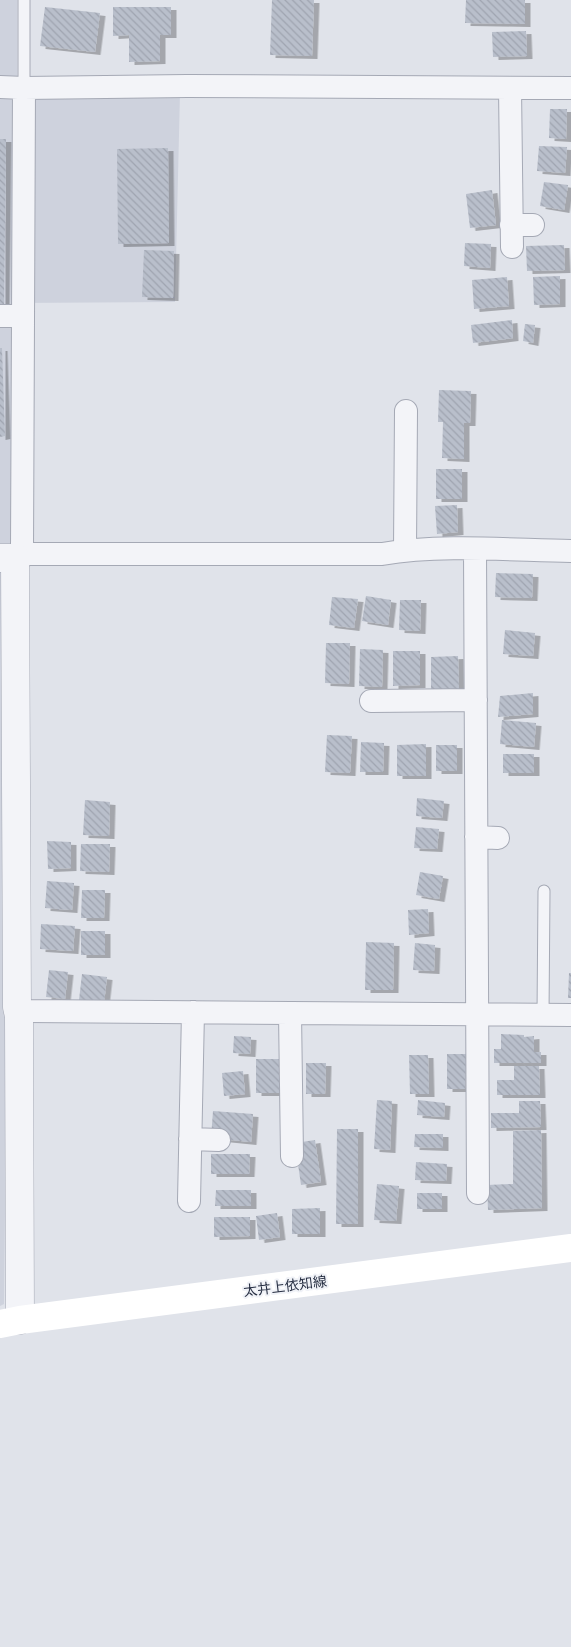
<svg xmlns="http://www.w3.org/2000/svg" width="571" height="1647" font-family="Mulish,'Noto Sans JP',sans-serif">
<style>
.built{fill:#ced2dd}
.building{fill:url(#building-back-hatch);filter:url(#shadow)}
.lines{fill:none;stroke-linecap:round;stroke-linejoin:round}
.service-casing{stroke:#a5a9b5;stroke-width:13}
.minor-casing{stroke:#a5a9b5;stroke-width:24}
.tertiary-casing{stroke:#a5a9b5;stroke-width:29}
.service{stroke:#f3f4f8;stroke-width:11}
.minor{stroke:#f3f4f8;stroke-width:22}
.tertiary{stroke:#f3f4f8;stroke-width:28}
.secondary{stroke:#fff;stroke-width:28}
.labels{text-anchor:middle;stroke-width:4;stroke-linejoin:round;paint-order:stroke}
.street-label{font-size:14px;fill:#272f43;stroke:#f0f2f7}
</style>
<defs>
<pattern id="building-back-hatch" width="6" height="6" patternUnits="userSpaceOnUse" patternTransform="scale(1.25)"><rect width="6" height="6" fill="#b9bfcb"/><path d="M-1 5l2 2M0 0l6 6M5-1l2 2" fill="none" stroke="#9fa4b0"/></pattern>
<filter id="shadow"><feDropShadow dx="5.5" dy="3" stdDeviation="0" flood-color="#0004"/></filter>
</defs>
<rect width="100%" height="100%" fill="#e0e3ea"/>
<!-- built -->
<path class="built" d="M0 0H17V97L180 93 175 302 15 303 4 1304 0 1306Z"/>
<!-- building -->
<path class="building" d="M272 0H314L312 56 270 55Z
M466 0H525V24L465 23Z
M45 7 100 13 95 52 40 46Z
M113 7H171V35H160V61L129 62V35L113 36Z
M526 31 527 56 493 57 492 32Z
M550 109H567L566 139 549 138Z
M0 139H6L4 308H0Z
M539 146 567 147 565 173 537 171Z
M168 148 169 243 118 244 117 149Z
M544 182 568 185 564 210 540 206Z
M492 190 496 225 470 228 466 194Z
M465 243 491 244 490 268 464 266Z
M564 245 565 270 527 271 526 246Z
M144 250 174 251 173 298 142 297Z
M560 276V304L534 305 533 277Z
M507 277 509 306 474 309 472 280Z
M512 320 513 338 473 343 471 325Z
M525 324 535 325 533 343 523 341Z
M0 348H2L5 436 0 437Z
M439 390 471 391 470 423H464V459L442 458 443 422H438Z
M436 469H462V499H436Z
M457 505 458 532 437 534 435 506Z
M496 573 533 574 532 598 495 597Z
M366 596 391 600 388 625 362 621Z
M332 597 358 599 354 628 329 625Z
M400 600H421L420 631 399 630Z
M505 630 535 633 533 656 503 654Z
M326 643H350L349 684 325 683Z
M360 649 383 650 382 687 359 686Z
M393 651H420V685L393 686Z
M458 656 459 689H431V657Z
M533 693V714L498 717 500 696Z
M502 720 536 723 534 747 500 744Z
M327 735 352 736 350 773 325 772Z
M361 742 384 743 383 772H360Z
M426 744V776H397V745Z
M436 745H457V771H436Z
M503 754H534V773H503Z
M417 798 444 801 442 818 416 816Z
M85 800 110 802 109 836 83 835Z
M416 827 439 829 437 849 414 848Z
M47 841 71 842V868L48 869Z
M81 844H110L109 872 80 871Z
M420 872 443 876 439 899 416 895Z
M47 881 74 883 72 910 45 908Z
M82 890H105L104 918H81Z
M428 909 429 933 409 935 408 910Z
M41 924 75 926 73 951 40 949Z
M81 931H105V955H81Z
M366 942 394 943 393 990H365Z
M415 943 435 945 434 971 413 970Z
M49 970 68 972 65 999 46 997Z
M569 973H571V998H568Z
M82 974 107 977 104 1003 79 1000Z
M501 1034 524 1035V1037L534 1036V1052H541V1063H494V1049H501Z
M234 1036 251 1037 250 1054 233 1053Z
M447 1054H466L465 1089H447Z
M409 1055H428L429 1094H410Z
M256 1059H281V1093H256Z
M306 1063H326L325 1094H306Z
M514 1066H539L540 1095H497V1080H514Z
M243 1071 245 1094 224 1096 222 1073Z
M377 1100 392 1101 390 1150 374 1149Z
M418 1100 445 1103 444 1117 417 1115Z
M519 1101H540L541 1127 491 1128V1113H519Z
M213 1111 253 1114 251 1142 211 1138Z
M337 1129H358V1224H336Z
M541 1130 542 1208 488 1210 487 1185 513 1184V1131Z
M415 1134H443V1148L414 1147Z
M315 1140 321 1182 301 1185 295 1143Z
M211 1154H250L249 1174H211Z
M416 1162 447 1164 446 1181 415 1180Z
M377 1184 399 1186 396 1221 374 1220Z
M216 1190H251V1206H215Z
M417 1193H442V1209H417Z
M320 1208V1234H292V1209Z
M277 1213 280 1237 259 1240 256 1216Z
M214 1217H250V1236L214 1237Z"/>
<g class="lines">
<defs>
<path id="service" d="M24 88V0
M543 1015 544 891"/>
<path id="minor" d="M0 87 24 88 187 86 571 88
M510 88 512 247
M511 225H533
M0 316H23
M405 550 406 411
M475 550 478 1193
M15 558 29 554H382C441 544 510 550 571 551
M15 558 22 550 24 88
M371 701 476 700
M476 837 498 838
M17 1007 27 1011 571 1015
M290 1013 292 1156
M190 1139 219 1140
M189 1201 193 1012"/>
<path id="tertiary" d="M0 558H15L17 1007 19 1016 20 1320"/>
</defs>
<!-- service casing -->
<use href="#service" class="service-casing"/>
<!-- minor casing -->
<use href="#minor" class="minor-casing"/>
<!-- tertiary casing -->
<use href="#tertiary" class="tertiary-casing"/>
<!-- service -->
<use href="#service" class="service"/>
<!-- minor -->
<use href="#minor" class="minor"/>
<!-- tertiary -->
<use href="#tertiary" class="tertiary"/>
<!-- secondary -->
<path class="secondary" d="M0 1324 20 1320 571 1248"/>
</g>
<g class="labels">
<!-- street labels -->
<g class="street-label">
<text transform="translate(285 1286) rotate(-7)" y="5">太井上依知線</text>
</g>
</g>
</svg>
